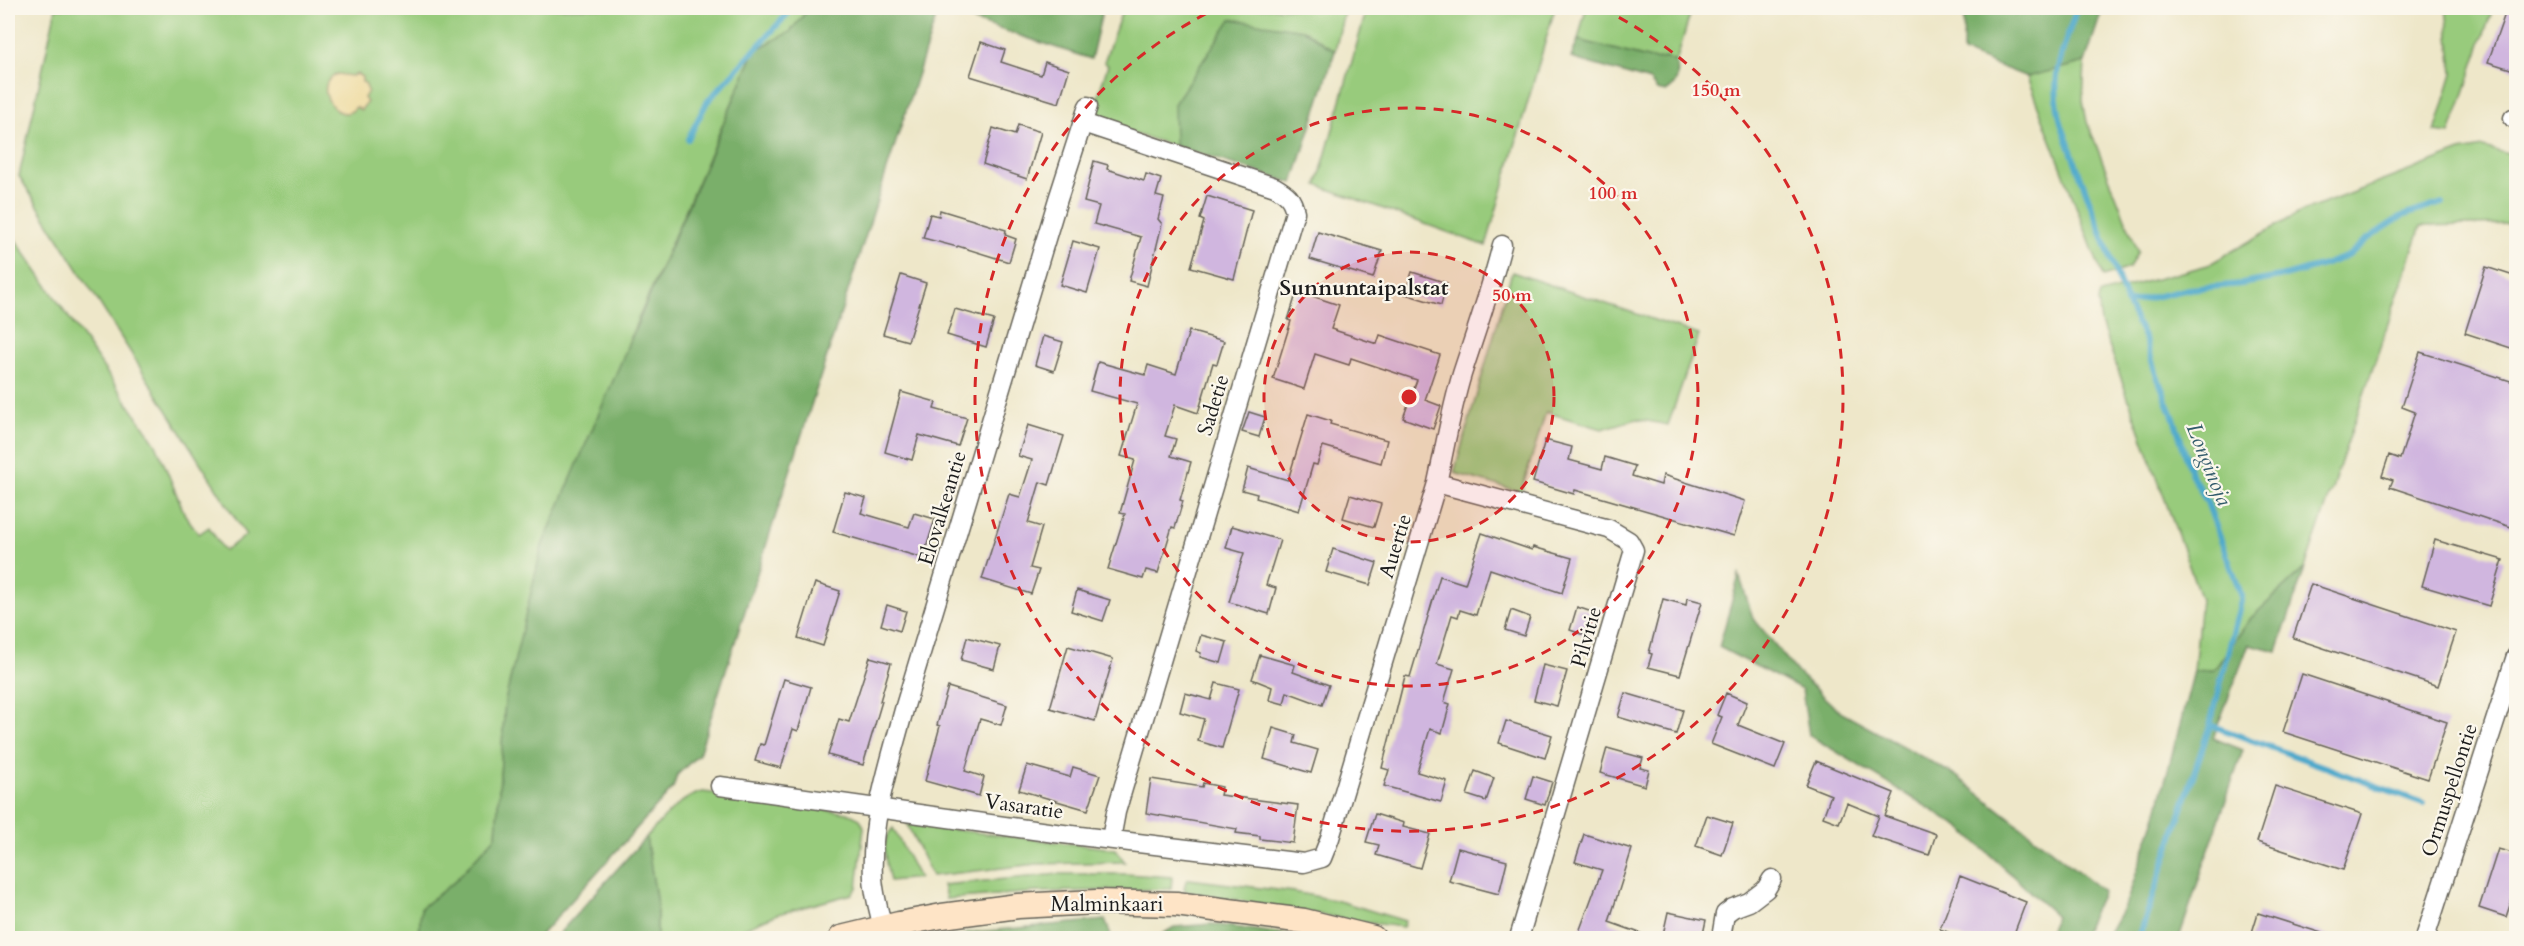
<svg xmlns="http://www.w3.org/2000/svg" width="2524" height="946" font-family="Cardo,serif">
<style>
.green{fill:#98cb7b;stroke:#5a744c;stroke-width:1.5}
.forest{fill:#7aaf6b;stroke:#4b6644;stroke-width:1.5}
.sand{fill:#eeda9e;stroke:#857b5d;stroke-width:1.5}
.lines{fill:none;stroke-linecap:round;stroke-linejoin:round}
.stream{stroke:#4da9cb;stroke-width:6}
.building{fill:#d0b6df}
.street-casing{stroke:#666359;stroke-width:21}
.secondary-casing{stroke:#666359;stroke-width:27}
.street{stroke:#fff;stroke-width:18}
.secondary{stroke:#fee4c6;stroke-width:24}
.ring{fill:none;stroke:#d62828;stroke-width:3;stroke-dasharray:10 8}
.labels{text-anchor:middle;stroke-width:4.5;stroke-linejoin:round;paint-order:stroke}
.street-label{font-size:21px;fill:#1c1c1c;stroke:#fbf7ec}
.neighbourhood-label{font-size:22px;font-weight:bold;fill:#1c1c1c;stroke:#fbf7ec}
.water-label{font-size:22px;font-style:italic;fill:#325b6b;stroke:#fbf7ec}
.centre{fill:#d62828;stroke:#fbf7ec;stroke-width:3}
.ring-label{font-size:18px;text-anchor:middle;font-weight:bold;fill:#d62828;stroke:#fbf7ec;stroke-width:4.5;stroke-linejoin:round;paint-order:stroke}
</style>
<rect width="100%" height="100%" fill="#fbf7ec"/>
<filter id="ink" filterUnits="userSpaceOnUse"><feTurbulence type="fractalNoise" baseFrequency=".0167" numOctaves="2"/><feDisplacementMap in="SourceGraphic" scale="12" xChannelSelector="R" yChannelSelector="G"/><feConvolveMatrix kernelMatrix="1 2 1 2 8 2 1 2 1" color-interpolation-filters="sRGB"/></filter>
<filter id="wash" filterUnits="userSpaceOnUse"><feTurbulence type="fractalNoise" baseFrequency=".008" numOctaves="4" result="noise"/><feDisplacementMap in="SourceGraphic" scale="24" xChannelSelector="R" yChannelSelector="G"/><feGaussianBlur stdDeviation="1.35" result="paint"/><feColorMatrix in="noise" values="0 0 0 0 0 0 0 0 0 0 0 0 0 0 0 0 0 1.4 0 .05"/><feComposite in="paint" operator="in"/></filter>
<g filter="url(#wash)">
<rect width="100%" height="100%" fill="#eee7c9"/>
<!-- green -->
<path class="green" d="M56 8H809L790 32 755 50 630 338 505 701 496 836 454 882 421 908 419 938H8V229L156 444 185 515 199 534 209 527 224 551 246 535 19 176Z
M1123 8H1345L1335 51 1303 30 1175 146 1097 123 1093 112 1108 65 1104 62Z
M1367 8H1555L1486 246 1317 185Z
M1586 8H1671L1680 10 1692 8 1676 62 1666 58 1655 60 1578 40Z
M2446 8H2493L2450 134 2435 132 2453 73Z
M2085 62 2083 101 2087 122 2138 251 2129 268 2103 277 2027 77Z
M2483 147 2516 156V224L2421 226 2305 568 2251 618 2214 670 2194 671 2201 599 2101 323 2098 301 2100 294 2208 265 2299 213 2461 151Z
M1512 272 1699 335 1668 425 1637 419 1602 429 1546 412 1521 492 1454 473Z
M703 792 778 801 781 804 848 813 860 819 864 827 857 888 852 894 778 914 721 938H657V904L646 837C662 821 679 797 703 792Z
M907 824 1115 849 1125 862 1037 864 932 876Z
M893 828 919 878 890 881C886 863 879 842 893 828Z
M1059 874H1125L1172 877 1171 889 1037 892 946 899 943 885Z
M1189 879 1294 892 1339 901 1405 921 1403 927 1362 922 1186 891 1184 888 1186 881Z"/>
<!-- forest -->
<path class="forest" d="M809 8H939L699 754 677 775 673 788 538 938H419L421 908 454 882 496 836 505 701 542 546 755 50 790 32Z
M971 8H1103L1091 59 969 19Z
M1964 8H2103L2085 62 2027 77 1963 52Z
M1231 19 1303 30 1335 51 1293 183 1175 146 1174 104Z
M1578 40 1655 60 1666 58 1676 62C1680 75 1677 85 1666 92L1657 90 1650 81 1571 58Z
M2305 568 2277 651 2249 644 2213 738 2243 750 2179 938H2106L2126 903 2155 819 2194 671 2214 670 2251 618Z
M1739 575 1753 618 1798 673 1840 712 1955 775 2103 891 2081 938H2046L2056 916 1960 827 1809 735 1802 690 1719 647Z
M646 837 657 904V938H555Z
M1105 920 1112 938H965V933Z
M1212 924 1310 938H1156L1174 927Z"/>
<!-- sand -->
<path class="sand" d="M337 74 352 76 357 74 362 77V82L365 83 368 91 364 98 367 102 361 110 356 107C339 129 309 84 337 74Z"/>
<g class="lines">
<!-- stream -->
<path class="stream" d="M2077 8C2062 54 2048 76 2062 126L2127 303 2146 341 2155 371 2175 421 2191 473 2207 502 2242 597 2210 725 2139 938
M688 139 707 102 793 8
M2127 303 2189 289 2242 284 2285 276 2320 266 2348 256 2366 240 2402 216 2442 203
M2210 725 2423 803"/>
</g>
<g id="blocks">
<!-- building -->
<path class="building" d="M2507 8H2517V71L2488 62Z
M981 42 1005 50 1001 62 1041 75 1045 62 1069 70 1059 103 970 76Z
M1018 125 1041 132 1027 179 983 164 993 128 1015 135Z
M1094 161 1108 165 1107 169 1144 181 1146 174 1161 179 1156 196 1164 198 1158 219 1162 224 1147 286 1129 281 1141 237 1094 224 1099 206 1084 202Z
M1207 196 1252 210 1234 279 1191 267 1204 221 1200 219Z
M940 210 1006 230 1005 235 1016 239 1009 262 958 246 957 247 923 238 930 214 939 216Z
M1318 232 1382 251 1373 278 1310 259Z
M1073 241 1100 249 1087 293 1060 285Z
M2486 267 2517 277V350L2465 333Z
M1412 272 1447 283 1441 305 1405 294Z
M901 275 926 283 908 341 883 334Z
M1297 291 1339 305 1331 329 1377 344 1380 335 1440 355 1425 400 1441 406 1433 429 1403 418 1417 380 1351 358 1349 365 1315 354 1304 389 1273 379 1291 321 1288 320Z
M955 309 994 320 986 347 947 335Z
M1189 331 1224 341 1217 364 1213 363 1198 413 1175 405 1165 436 1176 439 1171 456 1191 462 1180 500 1183 501 1175 528 1172 527 1158 573 1146 570 1143 579 1108 569 1125 514 1120 513 1135 460 1121 456 1137 404 1090 391 1098 362 1145 375 1148 365 1176 374Z
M1043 336 1063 342 1054 371 1035 365Z
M2420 352 2517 383V511L2511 527 2390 487 2393 480 2382 476 2389 455 2400 459 2415 412 2402 407Z
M901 392 936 402 934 409 967 418 958 446 919 435 912 460 885 452Z
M1249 412 1265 417 1259 437 1242 432Z
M1308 414 1331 421 1330 424 1387 440 1381 463 1323 446 1317 465 1313 464 1299 511 1256 498 1257 494 1242 490 1248 468 1288 480Z
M1028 425 1064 436 1049 485 1040 482 1028 523 1042 527 1030 568 1039 570 1031 594 982 579 1009 494 1020 497 1032 460 1018 456Z
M1545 440 1572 447 1569 460 1602 469 1605 457 1635 466 1632 476 1661 485 1663 475 1745 501 1734 536 1575 490 1574 494 1533 482Z
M845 492 866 498 861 513 909 527 914 513 935 519 923 558 833 532Z
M1350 495 1381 504 1374 527 1343 518Z
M1232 526 1280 540 1266 585 1276 588 1269 614 1229 602 1244 553 1226 548Z
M1482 533 1532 550 1533 547 1572 558 1562 593 1490 569 1476 615 1460 610 1458 617 1452 615 1437 664 1454 669 1444 702 1450 704 1442 733 1430 729 1417 772 1447 781 1441 802 1384 786 1389 770 1382 768 1405 676 1410 677 1440 576 1465 584Z
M2435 540 2503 560 2489 606 2422 586Z
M1333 549 1377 563 1370 585 1326 572Z
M815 583 840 591 823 646 798 638Z
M2311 584 2456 632 2438 686 2293 638Z
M1077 590 1110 600 1103 621 1071 611Z
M1687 598 1702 602 1680 675 1648 667 1652 654 1649 653 1663 599 1686 605Z
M887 605 906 611 900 631 881 625Z
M1577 607 1595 613 1587 636 1570 630Z
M1511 610 1530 617 1524 636 1505 630Z
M1201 635 1227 642 1221 663 1200 657 1201 653 1196 651Z
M967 637 1000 646 994 669 961 660Z
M1068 646 1113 659 1095 721 1050 708Z
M1260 655 1295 665 1293 672 1329 685 1322 705 1287 692 1284 704 1269 700 1272 687 1252 679Z
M870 657 891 663 880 701H882L863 765 828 755 839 719 849 722Z
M1543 665 1567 671 1557 706 1534 700Z
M2302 674 2447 722 2428 779 2283 732Z
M784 679 811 687 798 731 793 729 781 768 755 761 760 744 764 745Z
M1216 683 1239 689 1222 748 1198 741 1204 719 1180 712 1185 693 1211 700Z
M948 687 1007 705 1001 725 980 719 965 771 984 777 979 796 925 781 940 726 937 725Z
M1625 693 1683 710 1676 734 1618 717Z
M1726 693 1747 702 1738 725 1785 744 1775 769 1711 744 1722 717 1717 715Z
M1506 721 1552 735 1545 758 1499 743Z
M1273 728 1296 735 1294 743 1318 750 1311 773 1264 759Z
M1607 748 1643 758 1640 768 1649 770 1645 786 1600 773Z
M1816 761 1894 793 1885 816 1936 834 1929 855 1871 836 1879 816 1847 803 1839 823 1823 817 1831 795 1806 785Z
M1027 765 1070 777 1073 767 1100 775 1088 810 1019 790Z
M1475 771 1494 778 1486 801 1467 795Z
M1533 776 1552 782 1545 805 1526 799Z
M1151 779 1202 787 1203 783 1222 787 1220 795 1298 805 1293 843 1260 839V836L1236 833 1237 829 1146 813Z
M2275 786 2362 814 2343 870 2257 842Z
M1375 814 1404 823 1403 827 1430 834 1420 868 1376 855 1379 845 1366 842Z
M1707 815 1733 823 1722 855 1696 846Z
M1584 834 1632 849 1609 922 1651 937 1650 939H1597L1579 932 1602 870 1575 862Z
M1458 848 1507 861 1499 894 1449 881Z
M2498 849 2517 854V900L2512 899 2506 917 2479 908Z
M1960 876 2026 902 2012 939H1965L1940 929Z
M1668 912 1706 920 1702 939H1662Z
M2258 913 2328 935 2327 939H2250Z"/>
</g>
</g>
<g filter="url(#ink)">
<use href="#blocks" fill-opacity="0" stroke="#666359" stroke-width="1.5"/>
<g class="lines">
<defs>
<path id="street" d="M2513 118 2516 119
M1083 123 1275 187C1287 194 1292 198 1295 212L1116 812 1111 839
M1437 483 1609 529 1629 541 1634 550 1519 938
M720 786 1055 833 1304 863 1322 858 1330 838 1437 483C1445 447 1451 410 1462 374 1476 331 1491 289 1502 245
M883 928C879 911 874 895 873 878 870 820 890 762 905 706L1058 199 1088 106
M1721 938 1725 914 1733 908 1749 902 1766 889 1772 879
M2425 938 2516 656"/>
<path id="secondary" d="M841 938 899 924 942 916 1018 906 1096 902 1176 904 1304 921 1373 938"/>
</defs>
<!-- street casing -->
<use href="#street" class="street-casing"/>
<!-- secondary casing -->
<use href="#secondary" class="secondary-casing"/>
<!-- street -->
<use href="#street" class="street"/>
<!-- secondary -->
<use href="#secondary" class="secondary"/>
</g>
</g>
<!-- distance rings -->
<circle cx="1409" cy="397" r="145" fill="#d62828" fill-opacity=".12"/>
<g class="ring">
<circle cx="1409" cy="397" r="145"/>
<circle cx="1409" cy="397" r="289"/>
<path d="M1603 9A434 434 0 1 1 1215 9"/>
</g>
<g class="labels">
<!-- street labels -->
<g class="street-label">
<text transform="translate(1213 405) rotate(-73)" y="7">Sadetie</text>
<text transform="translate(942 508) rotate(-73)" y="7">Elovalkeantie</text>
<text transform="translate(1395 546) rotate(-73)" y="7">Auertie</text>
<text transform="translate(1586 637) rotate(-74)" y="7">Pilvitie</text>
<text transform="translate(2449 790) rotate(-72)" y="7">Ormuspellontie</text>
<text transform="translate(1024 806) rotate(8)" y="7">Vasaratie</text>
<text x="1107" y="911">Malminkaari</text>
</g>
<!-- neighbourhood labels -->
<g class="neighbourhood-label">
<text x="1364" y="295">Sunnuntaipalstat</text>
</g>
<!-- water labels -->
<g class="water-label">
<text transform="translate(2210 464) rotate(68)" y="8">Longinoja</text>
</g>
</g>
<circle cx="1409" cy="397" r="9" class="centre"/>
<g class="ring-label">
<text x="1716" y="96">150 m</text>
<text x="1613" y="199">100 m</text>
<text x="1512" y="301">50 m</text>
</g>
<!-- margin -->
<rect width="2524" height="946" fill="none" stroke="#fbf7ec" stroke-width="30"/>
</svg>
